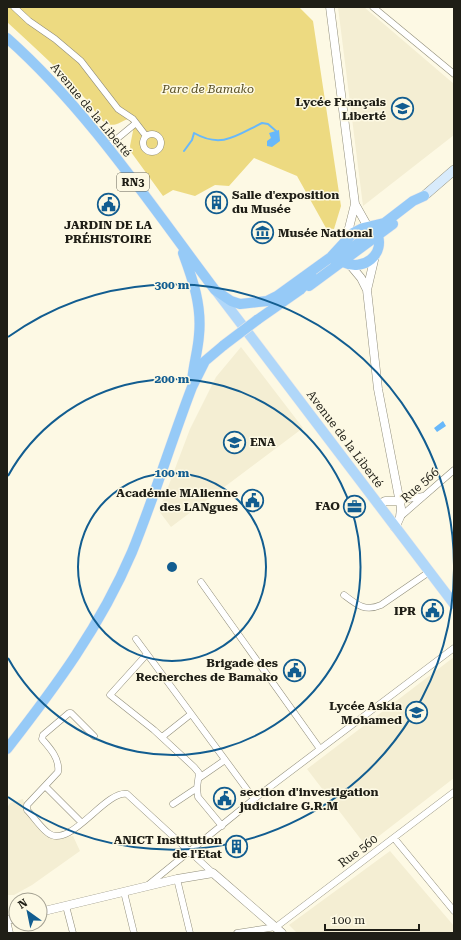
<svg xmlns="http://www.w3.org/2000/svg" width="461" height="940" font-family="'Roboto Serif',serif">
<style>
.built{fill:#f4eed3}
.green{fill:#edda81}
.water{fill:#68b8fa}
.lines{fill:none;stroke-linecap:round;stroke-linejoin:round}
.stream{stroke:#68b8fa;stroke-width:2}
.minor-casing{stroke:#908d7a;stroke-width:7}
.tertiary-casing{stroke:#908d7a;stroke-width:9}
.secondary-casing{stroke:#908d7a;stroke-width:10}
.primary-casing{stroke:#e9e8e8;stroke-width:11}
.trunk-casing{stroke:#e9e8e8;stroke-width:11}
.minor{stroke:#fff;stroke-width:6}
.tertiary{stroke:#fff;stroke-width:8}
.secondary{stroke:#d8ebfc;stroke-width:9}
.primary{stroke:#b0d7f9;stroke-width:10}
.trunk{stroke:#96caf7;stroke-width:10}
.trunk-bridge-casing{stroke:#e9e8e8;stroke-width:11;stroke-linecap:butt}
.trunk-bridge{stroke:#96caf7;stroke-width:10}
.ring{fill:none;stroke:#125d90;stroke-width:2}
.labels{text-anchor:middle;stroke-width:3;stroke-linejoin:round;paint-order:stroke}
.shield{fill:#fdf9e4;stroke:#626054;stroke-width:1}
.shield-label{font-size:11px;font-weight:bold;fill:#1f1e16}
.park-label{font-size:12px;font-style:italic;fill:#554c22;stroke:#fdf9e4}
.poi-label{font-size:12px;font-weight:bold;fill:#1f1e16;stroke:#fdf9e4;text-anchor:end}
.street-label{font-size:12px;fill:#1f1e16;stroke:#fdf9e4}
.centre{fill:#125d90;stroke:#fdf9e4;stroke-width:2}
.ring-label{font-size:12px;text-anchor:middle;font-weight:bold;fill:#125d90;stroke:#fdf9e4;stroke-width:3;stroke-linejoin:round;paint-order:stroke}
</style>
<rect width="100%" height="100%" fill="#fdf9e4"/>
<!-- built -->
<path class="built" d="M338 7H364L454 84V135L363 206Z
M241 347 303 428 171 527 159 511 190 429 216 377Z
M454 657V778L366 846 307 769Z
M23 799 28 816 41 828 53 839 73 836 80 851 32 885 14 895H7V808L10 803Z
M390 851 454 926V933H297L289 925Z"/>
<!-- green -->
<path class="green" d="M7 7H299L313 21 341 206 334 229 326 228 297 176 254 158 229 186 215 185 195 196 173 190 163 196 131 152 130 146 134 126 128 119C122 121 115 127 108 124 101 122 94 110 90 104 65 74 36 49 7 22Z"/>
<!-- water -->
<path class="water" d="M279 130 280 141 272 147 267 146V141L271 138 269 133Z
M443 421 446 426 437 432 434 428Z"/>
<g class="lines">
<!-- stream -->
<path class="stream" d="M184 151 192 140 194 133C222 149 237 135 262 123L268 124 276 131"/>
<defs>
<path id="minor" d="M14 7 29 21 55 39 81 61 118 109 133 119 146 136
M373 7 454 74
M143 143a9 9 0 1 1 18 0a9 9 0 1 1-18 0Z
M107 147 136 123
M399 501 423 496
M400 517 454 470
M201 582 320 749
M344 595C357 605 365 612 381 605L429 572
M136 639 254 799
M147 654 110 695 154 730 194 767 199 773 197 788 198 797 222 826
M94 736 71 713H69L43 735 42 739C50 748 60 759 58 772L27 805V810C34 817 40 827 48 833 70 850 105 790 127 794L213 873
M162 737 191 714
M199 778 225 760
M45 786 82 823
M173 804 197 788
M394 838 454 911
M177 879 190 933
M148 885 254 799 454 648
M124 892 134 933
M66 906 73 933
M7 921 10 933
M237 933 276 927 454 792"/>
<path id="tertiary" d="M330 7 355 204 368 227
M346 240 355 204
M375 256 367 290 378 389 401 508 400 517 395 528
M351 266 361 278 367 290
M378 505 385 501H399
M40 912 177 879 213 873 282 933
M7 920 16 918"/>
<path id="secondary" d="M424 196 454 170"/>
<path id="primary" d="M217 292 454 604"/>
<path id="trunk" d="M7 38C88 110 150 204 215 290L231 301 240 304 267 301 277 296 331 257 353 233 363 228 384 223
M183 253C193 280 202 306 199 335 198 351 193 366 192 382
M335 261 413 201 424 196
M343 262C363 272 386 255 377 232
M309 286 393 224
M257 320 300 290 312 277
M7 749C56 686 100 627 132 552 154 498 171 442 192 387L205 361 224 345"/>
</defs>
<!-- minor casing -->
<use href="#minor" class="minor-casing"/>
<!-- tertiary casing -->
<use href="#tertiary" class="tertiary-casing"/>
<!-- secondary casing -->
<use href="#secondary" class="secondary-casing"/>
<!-- primary casing -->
<use href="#primary" class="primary-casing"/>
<!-- trunk casing -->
<use href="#trunk" class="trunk-casing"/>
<!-- minor -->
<use href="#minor" class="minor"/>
<!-- tertiary -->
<use href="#tertiary" class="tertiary"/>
<!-- secondary -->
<use href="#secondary" class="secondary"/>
<!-- primary -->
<use href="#primary" class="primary"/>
<!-- trunk -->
<use href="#trunk" class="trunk"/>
<defs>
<path id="trunk-bridge" d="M224 345 257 320"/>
</defs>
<!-- trunk-bridge casing -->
<use href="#trunk-bridge" class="trunk-bridge-casing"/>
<!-- trunk-bridge -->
<use href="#trunk-bridge" class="trunk-bridge"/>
</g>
<!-- distance rings -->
<g class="ring">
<circle cx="172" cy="567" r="94"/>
<path d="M8 476A188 188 0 1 1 8 658"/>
<path d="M454 569A282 282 0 0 1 8 797M8 337A282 282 0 0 1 454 565"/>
</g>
<!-- icons -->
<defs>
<symbol id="university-ring" viewBox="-11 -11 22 22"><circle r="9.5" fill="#fdf9e4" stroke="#125d90" stroke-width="1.5"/><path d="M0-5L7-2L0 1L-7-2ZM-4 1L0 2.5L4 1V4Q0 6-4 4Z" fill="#125d90"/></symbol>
<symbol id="building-ring" viewBox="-11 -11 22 22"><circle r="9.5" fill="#fdf9e4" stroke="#125d90" stroke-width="1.5"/><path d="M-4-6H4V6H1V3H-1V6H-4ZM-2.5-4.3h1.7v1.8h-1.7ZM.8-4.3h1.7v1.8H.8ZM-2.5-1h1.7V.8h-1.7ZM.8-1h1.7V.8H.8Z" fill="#125d90"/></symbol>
<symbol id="civic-ring" viewBox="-11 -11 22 22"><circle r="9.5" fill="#fdf9e4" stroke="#125d90" stroke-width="1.5"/><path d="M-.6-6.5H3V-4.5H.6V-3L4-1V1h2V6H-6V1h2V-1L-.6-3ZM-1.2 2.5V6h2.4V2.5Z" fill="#125d90"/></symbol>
<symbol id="museum-ring" viewBox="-11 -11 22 22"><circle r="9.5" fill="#fdf9e4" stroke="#125d90" stroke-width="1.5"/><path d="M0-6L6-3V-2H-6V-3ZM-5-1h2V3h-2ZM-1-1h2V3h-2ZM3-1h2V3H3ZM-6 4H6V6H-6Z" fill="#125d90"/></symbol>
<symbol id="school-ring" viewBox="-11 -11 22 22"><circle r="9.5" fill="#fdf9e4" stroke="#125d90" stroke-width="1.5"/><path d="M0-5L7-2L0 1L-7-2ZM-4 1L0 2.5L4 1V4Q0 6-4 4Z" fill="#125d90"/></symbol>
<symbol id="office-ring" viewBox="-11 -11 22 22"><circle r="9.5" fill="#fdf9e4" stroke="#125d90" stroke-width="1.5"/><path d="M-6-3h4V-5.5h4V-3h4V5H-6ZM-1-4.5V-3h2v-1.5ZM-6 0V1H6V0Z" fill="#125d90"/></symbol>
</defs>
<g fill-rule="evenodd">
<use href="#university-ring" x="390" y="96" width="25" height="25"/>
<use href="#building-ring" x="204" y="190" width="25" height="25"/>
<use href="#civic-ring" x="96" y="192" width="25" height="25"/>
<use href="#museum-ring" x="250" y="220" width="25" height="25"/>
<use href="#school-ring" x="222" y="430" width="25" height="25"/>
<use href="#civic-ring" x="240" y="488" width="25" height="25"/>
<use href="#office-ring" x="342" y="494" width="25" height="25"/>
<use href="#civic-ring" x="420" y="598" width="25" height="25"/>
<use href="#civic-ring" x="282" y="658" width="25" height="25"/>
<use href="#school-ring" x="404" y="700" width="25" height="25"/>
<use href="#civic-ring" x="212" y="786" width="25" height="25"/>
<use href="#building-ring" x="224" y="834" width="25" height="25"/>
</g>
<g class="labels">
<!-- shield labels -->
<rect class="shield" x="117" y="173" width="32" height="18" rx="3"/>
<g class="shield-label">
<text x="133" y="186">RN3</text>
</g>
<!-- park labels -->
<g class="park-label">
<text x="208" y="93">Parc de Bamako</text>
</g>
<!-- poi labels -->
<g class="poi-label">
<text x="386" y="106">Lycée Français<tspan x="386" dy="14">Liberté</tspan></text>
<text x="232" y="199" text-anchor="start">Salle d'exposition<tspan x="232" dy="14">du Musée</tspan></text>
<text x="108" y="229" text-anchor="middle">JARDIN DE LA<tspan x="108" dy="14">PRÉHISTOIRE</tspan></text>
<text x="278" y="237" text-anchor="start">Musée National</text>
<text x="250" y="446" text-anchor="start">ENA</text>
<text x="238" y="497">Académie MAlienne<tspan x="238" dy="14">des LANgues</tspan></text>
<text x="340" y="510">FAO</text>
<text x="416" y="615">IPR</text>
<text x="278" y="667">Brigade des<tspan x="278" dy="14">Recherches de Bamako</tspan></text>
<text x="402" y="710">Lycée Askia<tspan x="402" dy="14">Mohamed</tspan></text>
<text x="240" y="796" text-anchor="start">section d'investigation<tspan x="240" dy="14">judiciaire G.R.M</tspan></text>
<text x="222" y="844">ANICT Institution<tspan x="222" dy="14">de l'Etat</tspan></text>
</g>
<!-- street labels -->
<g class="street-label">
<text transform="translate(91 110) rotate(50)" y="4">Avenue de la Liberté</text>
<text transform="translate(345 439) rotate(53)" y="4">Avenue de la Liberté</text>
<text transform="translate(420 485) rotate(-41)" y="4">Rue 566</text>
<text transform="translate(358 851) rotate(-37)" y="4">Rue 560</text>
</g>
</g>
<circle cx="172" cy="567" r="6" class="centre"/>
<g class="ring-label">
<text x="172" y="289">300 m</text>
<text x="172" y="383">200 m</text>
<text x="172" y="477">100 m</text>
</g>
<!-- border -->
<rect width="461" height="940" fill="none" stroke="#1f1e16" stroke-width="16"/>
<!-- north arrow -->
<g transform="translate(28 912) rotate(327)"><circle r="19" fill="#fdf9e4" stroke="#a4a192"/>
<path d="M0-3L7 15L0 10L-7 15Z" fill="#125d90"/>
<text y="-6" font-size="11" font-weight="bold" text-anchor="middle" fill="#1f1e16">N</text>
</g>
<!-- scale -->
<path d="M325 924v6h94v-6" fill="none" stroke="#1f1e16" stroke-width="2"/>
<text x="331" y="924" font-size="12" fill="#1f1e16" stroke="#fdf9e4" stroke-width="3" paint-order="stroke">100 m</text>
</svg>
